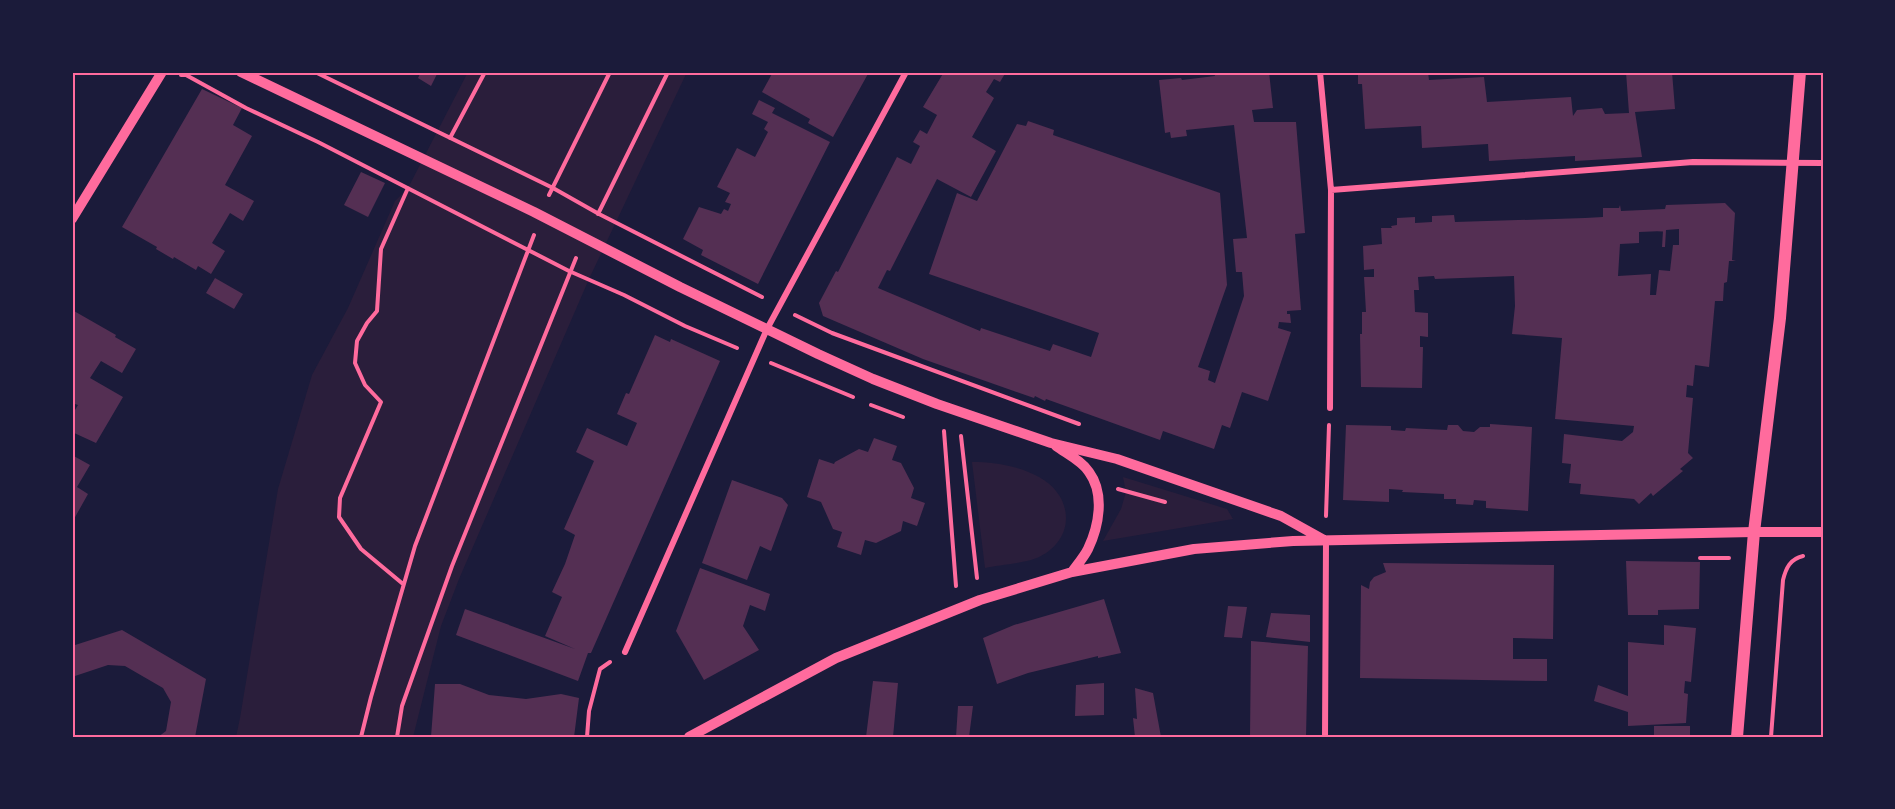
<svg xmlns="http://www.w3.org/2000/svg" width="1895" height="809" font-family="Commissioner,sans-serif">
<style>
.green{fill:#2a1e3b}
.building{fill:#542f53;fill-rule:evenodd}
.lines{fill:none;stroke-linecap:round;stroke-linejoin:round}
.path{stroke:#ff6b9d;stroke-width:4}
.minor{stroke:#ff6b9d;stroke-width:6}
.tertiary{stroke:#ff6b9d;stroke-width:10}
.secondary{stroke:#ff6b9d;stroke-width:12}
.neatline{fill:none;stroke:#ff6b9d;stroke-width:2}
</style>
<rect width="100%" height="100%" fill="#1b1b3a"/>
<!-- green -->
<path class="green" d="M468 72H687L589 279 459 579 441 626 413 737H236L240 718 278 489 312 375 348 308 395 201 408 188Z
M972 462C995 462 1019 466 1039 477 1074 496 1076 539 1039 557 1027 563 999 565 985 568Z
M1123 477 1227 509 1233 519 1103 541 1121 509 1126 492Z"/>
<!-- building -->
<path class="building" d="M421 72H438L431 86 418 78Z
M773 72H869L833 137 808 123 810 119 762 92Z
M944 72H1006L1000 82 994 79 986 92 994 98 972 137 996 151 971 197 937 179 890 271 887 270 878 288 980 331 981 328 1050 351 1053 344 1091 357 1099 333 929 274 957 193 977 201 1017 124 1026 126 1028 121 1054 130 1053 135 1220 193 1227 285 1198 367 1210 371 1208 380 1215 383 1244 296 1242 272H1236L1233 239 1247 238 1234 125 1186 130 1187 136 1171 138 1170 132 1165 133 1159 80 1181 78 1182 80 1215 76 1214 72H1269L1273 108 1252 110 1254 122H1296L1305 233 1295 234 1301 310 1287 311V314H1290L1291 323 1279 322 1278 328 1291 332 1268 401 1242 392 1230 428 1222 425 1214 449 1163 431 1160 440 1046 399 1045 401 1035 396 1034 398 923 359 823 316 819 303 836 271 838 272 897 157 911 164 920 146 913 142 920 130 927 134 937 115 923 107Z
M1358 72H1428L1429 80 1484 77 1487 102 1571 97 1573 116 1577 110 1602 108 1605 114 1629 113 1626 72H1672L1675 109 1635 112 1642 157 1575 161V156L1489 161 1488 144 1422 148 1421 126 1365 129 1362 84H1358Z
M202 89 242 108 233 125 252 136 225 185 254 201 243 221 230 213 220 230 212 243 225 251 211 274 198 266 196 270 174 257 173 259 156 249 157 247 122 227Z
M759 100 775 108 772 113 830 142 758 284 701 255 703 250 683 239 699 207 721 214 724 209 728 211 731 204 725 202 730 193 717 187 737 148 755 157 768 132 764 129 768 122 752 114Z
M361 172 385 183 368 217 344 205Z
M1725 203 1735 213 1732 260 1736 261H1729L1727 282 1724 283 1723 301H1715L1709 367 1695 365 1693 386 1687 385 1686 397 1693 398 1688 453 1693 458 1680 469 1683 471 1653 496 1651 493 1639 504 1634 499 1580 494 1581 484 1569 483 1571 464 1562 463 1564 434 1622 441 1633 432 1634 426 1555 419 1562 338 1512 334 1515 306 1514 276 1435 279 1434 276 1418 277 1419 290H1414L1415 312 1428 313V337L1420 336V347H1423L1422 388 1361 387 1360 334H1362V312H1366L1364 277H1374V269L1364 270 1363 246 1382 244 1381 228H1392L1391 226 1397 225V218L1415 217V223L1432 222V216L1454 215 1455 222 1585 218 1603 217V208H1619L1620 205 1621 211 1665 209 1666 205ZM1664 215 1662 247H1665L1666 230 1679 229V245H1673L1670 271 1659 270 1656 295H1650L1651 274 1618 276 1620 244 1639 243V232L1663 231Z
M215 278 243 294 234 309 206 293Z
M74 311 116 335 115 337 136 349 122 373 101 361 90 378 123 397 96 443 72 432V415L78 405 72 403V312Z
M655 335 670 342 671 339 720 361 591 653H588L578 681 456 635 465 609 575 649 545 636 562 597 552 592 565 564 575 535 564 529 594 461 576 452 587 428 627 446 637 423 617 414 626 393 629 394Z
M1490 424 1532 427 1528 511 1486 508V501L1474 500 1473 505 1456 504V499H1444V494L1402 492 1403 490 1389 489V502L1343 500 1346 425 1391 426V430L1405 431 1406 428 1447 430 1448 425H1458L1463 431 1474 432 1480 427H1490Z
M874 438 897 446 892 460 901 463 914 488 911 498 925 503 917 526 903 521 901 531 876 543 865 540 861 555 837 547 842 532 833 529 821 502 807 497 819 459 834 464 835 462 859 449 868 452Z
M72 455 90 465 77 487 88 494 74 519 72 518Z
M732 480 782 498 788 505 771 551 760 546 747 580 702 563Z
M1626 561 1700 562 1699 609 1658 610V615H1628Z
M1383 563 1554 565 1553 639 1513 638V659H1547V681L1360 678 1361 585 1369 589 1370 582 1374 577 1386 572Z
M700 568 770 594 765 611 750 605 743 626 759 650 704 680 676 631Z
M1104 599 1121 653 1098 658V656L1028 673 997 684 983 638 1014 625Z
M1228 606 1247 607 1242 638 1224 637Z
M1271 613 1310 615V642L1266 637Z
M1664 625 1696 628 1691 682 1685 681 1684 693 1688 694 1686 723 1628 726V712L1594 701 1598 685 1628 696V642L1664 645Z
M122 630 206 679 195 737H158L166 731 171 702 163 688 125 666 108 665 72 677V646Z
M1251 641 1308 646 1306 737H1250Z
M873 681 898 683 893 737H866Z
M1104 683V715L1075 716 1076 685Z
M435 684H460L489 695 526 699 561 694 579 698 574 737H431Z
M1135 688 1153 693 1161 737H1135L1133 718 1137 719Z
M958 706H973L969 737H956Z
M1654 726H1690V737H1654Z"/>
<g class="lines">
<!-- path -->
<path class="path" d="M315 72 553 188 599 214 762 297
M181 75H186L246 108 318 142 569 271 624 295 685 326 737 348
M450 138 485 72
M549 195 610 72
M598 214 668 72
M795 315 832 333 1079 424
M771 363 853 397
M871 405 903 417
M944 431 956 586
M961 436 977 578
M1118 489 1165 502
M1326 516 1329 425
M1700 558H1729
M403 584 361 549 339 517 340 498 381 402 365 385 355 363 357 341 367 323 377 311 381 249 408 188
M361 737 371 697 415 546 534 235
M397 737 402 706 452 566 576 258
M587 737 589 711 600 669 610 662
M1771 737 1783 580C1786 568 1790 559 1803 556"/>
<!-- minor -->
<path class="minor" d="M1320 72 1331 190 1330 408
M1331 190 1693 162 1823 163
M625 652 767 329 906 72
M1325 737 1326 541"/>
<!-- tertiary -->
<path class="tertiary" d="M241 72 534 212 680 287 818 354 873 379 937 404 1051 443 1117 459 1281 516 1326 541
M72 219 162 72
M1056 446C1067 454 1082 461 1089 472 1105 494 1099 526 1088 549 1084 557 1077 565 1072 572
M689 737 836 658 980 600 1072 572 1194 549 1293 541 1754 532H1823"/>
<!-- secondary -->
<path class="secondary" d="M1737 737 1754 532 1780 318 1800 72"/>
</g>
<!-- border -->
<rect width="1895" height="809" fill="none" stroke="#1b1b3a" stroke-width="147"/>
<rect x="74" y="74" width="1748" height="662" class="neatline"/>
</svg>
